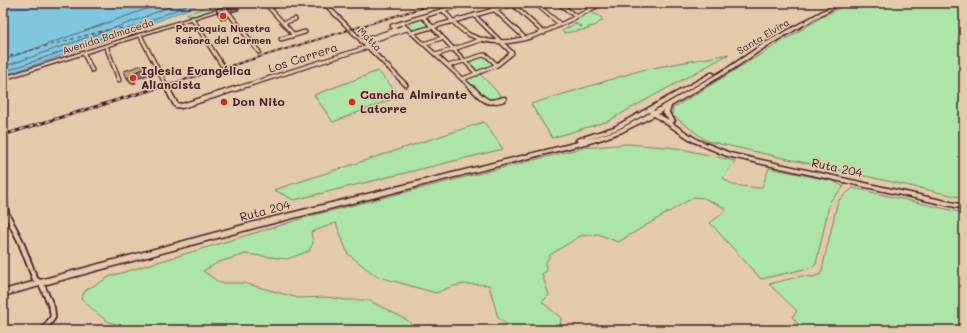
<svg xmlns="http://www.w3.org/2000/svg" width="967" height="333" font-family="Mali,sans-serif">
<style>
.green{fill:#ade4a8;stroke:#7c826a}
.water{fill:#7fc6df;stroke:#6a8397}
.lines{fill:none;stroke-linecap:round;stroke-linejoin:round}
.shore{stroke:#5f6273;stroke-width:1}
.ferry{stroke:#523846;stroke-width:1;stroke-dasharray:4 3;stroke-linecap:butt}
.street-far2-casing{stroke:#4a1f2b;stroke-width:5.5}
.street-far1-casing{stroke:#4a1f2b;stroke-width:7}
.street-casing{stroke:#4a1f2b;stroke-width:8}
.secondary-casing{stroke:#4a1f2b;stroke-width:2.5}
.primary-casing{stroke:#4a1f2b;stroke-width:3}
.street-far2{stroke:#e2caaa;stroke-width:3}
.street-far1{stroke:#e2caaa;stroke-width:4}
.street{stroke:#e2caaa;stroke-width:4.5}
.secondary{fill:#e2caaa;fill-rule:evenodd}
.primary{fill:#e2caaa;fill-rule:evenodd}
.rail-far1-casing{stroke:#4a1f2b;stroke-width:2}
.rail-casing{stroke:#4a1f2b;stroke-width:3}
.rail-far1{stroke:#e2caaa;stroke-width:1;stroke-dasharray:3.5;stroke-linecap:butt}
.rail{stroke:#e2caaa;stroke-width:1.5;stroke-dasharray:4.5;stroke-linecap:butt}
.wall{fill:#a58d6c;stroke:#4a1f2b}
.shaded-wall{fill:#867358;stroke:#4a1f2b}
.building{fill:#c0a47e;stroke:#4a1f2b}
.poi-dot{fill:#c8321e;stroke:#e2caaa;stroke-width:1.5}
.labels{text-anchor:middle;stroke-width:3;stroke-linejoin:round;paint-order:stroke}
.far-poi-label{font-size:10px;font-weight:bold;fill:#4a1f2b;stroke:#e2caaa}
.far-street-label{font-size:10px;fill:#4a1f2b;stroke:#e2caaa}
.street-label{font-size:12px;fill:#4a1f2b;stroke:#e2caaa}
.poi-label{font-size:12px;font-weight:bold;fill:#4a1f2b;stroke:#e2caaa;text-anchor:start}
</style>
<rect width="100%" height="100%" fill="#e2caaa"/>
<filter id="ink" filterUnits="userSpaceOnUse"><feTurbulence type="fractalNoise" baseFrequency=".025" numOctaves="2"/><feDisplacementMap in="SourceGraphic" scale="8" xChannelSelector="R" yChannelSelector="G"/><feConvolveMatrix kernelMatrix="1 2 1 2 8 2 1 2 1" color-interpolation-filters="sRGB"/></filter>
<g filter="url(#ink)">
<!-- green -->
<path class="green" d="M221 3H239L191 17 186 14Z
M850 3H964V198L707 141 672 115 673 108 827 14Z
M590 12 600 16 603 21H601L595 26 588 27 589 29 564 33 562 31 575 24 582 27 571 21Z
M423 18 431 26C419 29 415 33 405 25L406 23Z
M729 54 608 121 552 138 531 104 642 70Z
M485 55 494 64 478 72 467 62Z
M378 71 400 96 333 122 314 95Z
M480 74 503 98 489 101 467 81V79Z
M484 122 503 149 294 200 274 190Z
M627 144 677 148 735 161 723 178 733 185 759 188 762 187 769 168 833 181 844 187 830 201 816 264 813 267 761 279 710 223 724 212 725 208 704 198 694 197 618 242 598 234 580 236 550 255 545 264 547 271 542 274 549 295 542 302 561 318 560 330H515L498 318 489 285C464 284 460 282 436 293L376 276 348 254 336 223 311 232 313 243 309 251 287 259 246 254 219 262 203 271 220 283H244L298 298 327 297 346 300H368L407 320 417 330H201C172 325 141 333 112 323 101 319 90 306 81 298L86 290 111 276 318 214 582 148Z
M853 188 964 213V330H804L792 317 797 311 769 284 802 276 813 277 821 274 837 204 839 200Z"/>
<!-- water -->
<path class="water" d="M3 3H203L140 28 3 76Z"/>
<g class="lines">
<!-- shore -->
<path class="shore" d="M3 60 163 3
M3 67 137 20 179 3
M3 72 139 25 193 3"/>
<!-- ferry -->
<path class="ferry" d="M3 58 102 31 117 28 125 29"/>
<defs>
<path id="street-far2" d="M265 3 294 35
M324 3 406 85
M487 3 525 38
M511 3 544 33
M535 3 561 25
M559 3 575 16
M582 3 591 9
M269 7 280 4
M225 8 259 52
M443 10C451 19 459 30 470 35 513 56 561 24 599 5L598 3
M423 17 477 74
M192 18 222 65
M283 23 295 19
M401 23 473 89
M396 29 392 26 466 3
M411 33 518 3
M140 35 168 89
M281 39 305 32
M361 41 404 27
M364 43 407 29
M423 44 442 38
M106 46 119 80
M84 54 92 70
M436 55 483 39
M448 66 483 55H486L497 65
M463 79 497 65 512 53 474 15
M235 89 368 47"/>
<path id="street-far1" d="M167 88 176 105 182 106 238 88
M472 88C486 101 485 105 504 99
M3 193 4 199"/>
<path id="street" d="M4 198 6 213 20 240 35 279 41 283 52 308 53 317 44 330"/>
<path id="secondary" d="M237 3H243L3 80V77Z"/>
<path id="primary" d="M837 3H842L767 46 733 69 671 106 669 113 675 121 672 123 698 140 730 153 964 205V209L727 156 694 142 654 116 622 132 597 141 258 227 3 296V290L258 221 578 142 576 140 577 139 614 127 711 73H713L715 74 653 110 654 111 729 67 763 44ZM664 110 663 113 669 120 658 114ZM649 112 650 113 618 130 586 140 618 129Z"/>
</defs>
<!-- street-far2 casing -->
<use href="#street-far2" class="street-far2-casing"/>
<!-- street-far1 casing -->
<use href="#street-far1" class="street-far1-casing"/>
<!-- street casing -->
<use href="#street" class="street-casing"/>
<!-- secondary casing -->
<use href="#secondary" class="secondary-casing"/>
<!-- primary casing -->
<use href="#primary" class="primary-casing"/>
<!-- street-far2 -->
<use href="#street-far2" class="street-far2"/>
<!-- street-far1 -->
<use href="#street-far1" class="street-far1"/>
<!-- street -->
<use href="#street" class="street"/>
<!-- secondary -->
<use href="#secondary" class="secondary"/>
<!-- primary -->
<use href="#primary" class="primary"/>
<defs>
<path id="rail-far1" d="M154 89 438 3"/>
<path id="rail" d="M3 135 157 88"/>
</defs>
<!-- rail-far1 casing -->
<use href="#rail-far1" class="rail-far1-casing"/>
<!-- rail casing -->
<use href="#rail" class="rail-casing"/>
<!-- rail-far1 -->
<use href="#rail-far1" class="rail-far1"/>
<!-- rail -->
<use href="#rail" class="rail"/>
</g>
<!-- wall -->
<path class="wall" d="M216 9 227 14 228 18 222 20 217 13Z"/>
<!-- shaded-wall -->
<path class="shaded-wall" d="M237 6 239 10 232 12 231 8Z
M227 14 228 18 222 20 220 16Z
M144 69 148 75 134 80 136 83 131 84 127 78 131 73Z"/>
<!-- building -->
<path class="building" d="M234 3 237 6 231 8 228 5Z
M222 8 227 14 220 16 216 9Z
M142 65 144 69 131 73 132 76 127 78 124 71Z"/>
</g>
<!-- markers -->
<g class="poi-dot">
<circle cx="223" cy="16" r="4"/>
<circle cx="133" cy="78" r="4"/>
<circle cx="224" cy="102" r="4"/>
<circle cx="352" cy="102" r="4"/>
</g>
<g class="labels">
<!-- far-poi labels -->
<g class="far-poi-label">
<text x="223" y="32">Parroquia Nuestra<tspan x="223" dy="12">Señora del Carmen</tspan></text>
</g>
<!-- far-street labels -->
<g class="far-street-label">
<text transform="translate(108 36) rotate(-18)" y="4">Avenida Balmaceda</text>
<text transform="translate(763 36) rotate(-31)" y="4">Santa Elvira</text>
<text transform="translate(370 39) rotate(45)" y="4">Matta</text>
</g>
<!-- street labels -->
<g class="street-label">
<text transform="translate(303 58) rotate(-18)" y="4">Los Carrera</text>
<text transform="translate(837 168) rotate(12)" y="4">Ruta 204</text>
<text transform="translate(265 211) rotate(-15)" y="4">Ruta 204</text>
</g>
<!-- poi labels -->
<g class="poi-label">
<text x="141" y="75">Iglesia Evangélica<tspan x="141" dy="14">Aliancista</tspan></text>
<text x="360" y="99">Cancha Almirante<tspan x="360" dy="14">Latorre</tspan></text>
<text x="232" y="106">Don Nito</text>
</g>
</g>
<!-- margin -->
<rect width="967" height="333" fill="none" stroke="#e2caaa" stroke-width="16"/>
<rect x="8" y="8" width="951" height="317" fill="none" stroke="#4a1f2b" stroke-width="1.5" filter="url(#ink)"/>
</svg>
